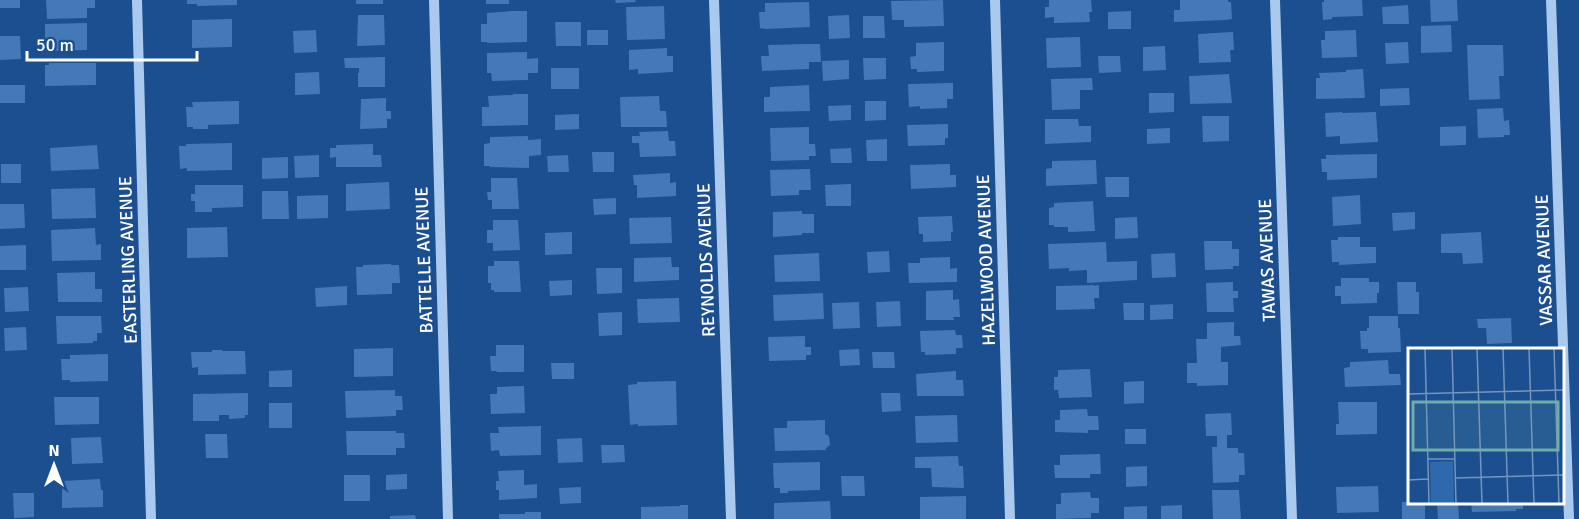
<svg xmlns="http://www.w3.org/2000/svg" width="1579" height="519" font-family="Signika,sans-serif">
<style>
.building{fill:#4478b7}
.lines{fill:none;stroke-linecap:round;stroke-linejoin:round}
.minor{stroke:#a9c9ee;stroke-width:10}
.labels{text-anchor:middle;stroke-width:4.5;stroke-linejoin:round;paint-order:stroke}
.street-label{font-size:18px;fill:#fff;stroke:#1b4f8f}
.inset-road{fill:none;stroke:#7695bc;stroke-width:1.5}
.view{fill:#6fada8;fill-opacity:0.15;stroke:#6fada8;stroke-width:3}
.inset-edge{fill:none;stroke:#fff;stroke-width:3}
</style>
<rect width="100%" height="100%" fill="#1b4f8f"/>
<!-- building -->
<path class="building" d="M0 0H20V8H0Z
M46 0H95V8H87V18L47 19Z
M187 0H237V5L197 6V4H187Z
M356 0H383V4H356Z
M486 0H509V4H486Z
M615 0H635L636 2 616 3Z
M943 0 944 26 904 27V20H892L891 1Z
M1049 0H1091L1092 12H1089L1090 22 1054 23V17L1045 18V7H1049Z
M1180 0H1228V2H1231L1232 19 1226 20 1174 22V10H1180Z
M1324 0H1362L1363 16 1332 17V19L1323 20 1322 2H1324Z
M1430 0H1457L1458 21 1431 22Z
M809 2 810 27 766 29 760 28 759 12H765V3Z
M1408 5 1409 24H1383L1382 7Z
M664 6 665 39 627 40 626 7Z
M512 11H527V42L487 43V42H481V24H487V13Z
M1131 11V29H1108V12Z
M358 15H384L385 45 357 46Z
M849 15 850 38 829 39 828 16Z
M863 16H884L885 38H863Z
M232 19V47L192 48V20Z
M555 22H581V46H556Z
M87 23V50L45 51V24Z
M1451 25 1452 52 1421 53V26Z
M316 30 317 52 294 53 293 31Z
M587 30H608V45H587Z
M1356 30 1357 57 1322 58 1321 40H1325V31Z
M1233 32 1234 50H1230L1231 62 1199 63 1198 34Z
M0 36H20L21 59 0 60Z
M1080 37 1081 67 1047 68 1046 38Z
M944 42V71L917 72V69H911L910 57 916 56V43Z
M1408 42 1409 63 1386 64 1385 43Z
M807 44H820L821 62H809V69L762 71 761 56H769L768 45Z
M1467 45H1503L1504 76H1499L1500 99 1469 100Z
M1165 46 1166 70 1143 71V47Z
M667 48V56H673V72L638 74V69L629 70V50Z
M527 52V59L538 58V73H528V80L492 81 491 73H487V53Z
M1098 56H1120L1121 72 1099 73Z
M385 57V87H358V73H359V68H345L344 58Z
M863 58H886V79L864 80Z
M849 60V79L823 81 822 61Z
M49 63H96V85L45 86V65H49Z
M551 68H579V89H551Z
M1363 69 1365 98 1316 99V78H1320L1319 73 1346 72V70Z
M319 72 320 94 295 95V73Z
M1229 74 1232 103 1190 104 1189 76Z
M1092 78 1093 90H1080V109L1052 110 1051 79Z
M953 83V99H947V108L920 109V106L909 107 908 84Z
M0 85H25V103H0Z
M809 85 810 111 764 112V97H770V87Z
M1409 88 1410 105 1380 106V89Z
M1149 93H1174V112L1149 113Z
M513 94H528V125L482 126V107H489L488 96 513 95Z
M659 96 660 111H666L667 127H621L620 97Z
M386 98V111H391V119H387V128L360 129 361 99Z
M239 101V124L208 125V129H193V127H187L186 107H193L192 102Z
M865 101H886V120L865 121Z
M851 105V120L829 121 828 106Z
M1503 108 1504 121 1509 120 1510 135H1504V137L1478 138 1477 109Z
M1342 112V113L1376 112 1378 142 1340 144V136L1326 137 1325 113Z
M579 114V129L555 130V115Z
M1202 116H1229V141L1203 142Z
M1045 119H1078L1079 126H1091V142L1045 144Z
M948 124V138H945V145L908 146 907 125Z
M1466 126V145L1440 146V127Z
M809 127V144H815L816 156H809V160L771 161 770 128Z
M1170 128V143L1147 144V129Z
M668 131 669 141H675L676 156 640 157 639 143H632V136H640L639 132Z
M528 136V140L541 139V155L529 156V168L490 167V166H484V144L490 143V137Z
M887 139V161H867L866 140Z
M232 143V170L187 171V168L180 169 179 146H186V144Z
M373 144V155H381L382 167H336V157L330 158V148H336V145Z
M97 145 99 169 51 171 50 148Z
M851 148 852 163H831L830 149Z
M592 152H614V172H593Z
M1377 154V178L1327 180V172H1322L1321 159H1326V155Z
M319 155V177L295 178 294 156Z
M568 155 569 172H548L547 156Z
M288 157V178L262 179V158Z
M1096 160 1097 184 1046 186V169L1052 168V161Z
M1 164H21V183H1Z
M950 164V175H956V187L911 189 910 165Z
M810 169 811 190H799V195L771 196 770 170Z
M670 173V183L676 182V196L637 198V185H634L633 175Z
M1105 177H1129V197H1106Z
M491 178H517L519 209H492V200H488L487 192H491Z
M389 182 390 209 346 211V184Z
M851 184V206H826L825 185Z
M195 185H243V207L212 208V212H195V201H191V194H195Z
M95 188 96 218 52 219 51 189Z
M262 191H288L289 219H262Z
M328 195V218L297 219V196Z
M1360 195 1361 224 1333 226 1332 197Z
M616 198V214L594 215 593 199Z
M1093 201 1095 231 1068 232V227H1054V225H1049V208L1054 207V203Z
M0 204H24L25 228 0 229Z
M802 211V214H814V233H802V235L773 237V212Z
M1415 212V229L1393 231 1392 213Z
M952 216 953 232H951V241L923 242V234H919L918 217Z
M671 217 672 243 630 244 629 218Z
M1137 217 1138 238 1115 239V218Z
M493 220H518L520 250 493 251V243H487V230H493Z
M227 227 228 257 187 258V228Z
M95 228 96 245 101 244V260L52 261 51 230Z
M572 232V254L545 255V233Z
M1481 232 1483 263 1463 264 1462 253H1441V234Z
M1338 237H1360V247H1376V263L1339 265V262H1332L1331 240H1338Z
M1204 241H1232V249H1239V266H1233V269L1205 270Z
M1106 242 1107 262 1137 261V280L1087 283V270L1069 271V268L1049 269 1048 244Z
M26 245V270H0V246Z
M889 251 890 272 868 273 867 252Z
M819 253 820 281 775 282 774 255Z
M1175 253 1176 277 1152 278 1151 254Z
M671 257 672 267H679V280L634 282V258Z
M950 257V269L957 268V282L909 283 908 263H920V258Z
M494 261H519L521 292H494V290H491V283H488V266H494Z
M391 264V265H399L400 283H392V294L357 295 356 267H363V265Z
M596 268H622V293L597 294Z
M95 272V289H102V302H58L57 273Z
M1341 278H1369V282H1379V293H1377V303L1341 304V296H1335V286H1341Z
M572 280V295L550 296 549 281Z
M1233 282V291H1238V298H1233L1234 312H1207L1206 283Z
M1397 282H1416V292H1419V314H1398Z
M1094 285V286L1099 285V298H1094L1095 309 1056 310V286Z
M347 286V305L316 307 315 288Z
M28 287 29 311 5 312 4 288Z
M953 290V300L959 299 960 317H953L954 320H926V291Z
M823 293 824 319 774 321 773 295Z
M679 298 680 322 638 323 637 299Z
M900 301 901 326 877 327 876 302Z
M859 302 860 328 833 329 832 303Z
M1123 303H1144V320H1124Z
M1173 304V319L1150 320V305Z
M622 312V335L599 336 598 313Z
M56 316H101L102 333H97V341H93V343L57 344Z
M1369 316H1398V328H1400L1401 352 1368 353V349H1361L1360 331H1367V328H1369Z
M1511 318 1512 343 1487 344 1486 328H1478L1477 319Z
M1234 322V336H1240L1241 345 1221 347V362H1228V385L1197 386V383H1187V363H1197L1196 339H1207V323Z
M26 327 27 350 5 351 4 328Z
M955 330 956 335H962L963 348H956V354L925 355V352H921L920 331Z
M805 336V347H811V355H806V360L769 361 768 337Z
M496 345H524V372H497L496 371H491L490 356H496Z
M393 348V376L354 377V349Z
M859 349 860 365 840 366 839 350Z
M212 350H222V351H245L246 374 198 375V367L192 368 191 352H212Z
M872 352H894L895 368H873Z
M108 354V381L70 382V380H62L61 359H70V355Z
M1388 360 1389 374H1400L1401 385 1345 387 1344 368 1350 367V362Z
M551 363H574V379H552Z
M1090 369 1092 397 1059 398 1058 390H1054V377H1058V370Z
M292 370V387H269V371Z
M956 371V380H963L964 396H917L916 374Z
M676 381 677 425 638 426V424L630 425 628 385 637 384V382Z
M1144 381V403L1124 404V382Z
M524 386 525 413 491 414 490 394H497V387Z
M395 390V396H402L403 410H396V416L346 418 345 391Z
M248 393V415H245V418L229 419V415H219V421H193V394Z
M881 393H900L901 411 882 412Z
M54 397H99V424L55 425Z
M1338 402H1377V434L1336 435V424H1339Z
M269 403H292V428H269Z
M1087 409 1088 416H1098L1099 430H1088V433L1055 432V420H1060V410Z
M1231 413 1232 435H1227V448H1238V453H1244L1245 475H1239V482L1213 483 1212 447H1217V436H1206L1205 414Z
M957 415 958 442 916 443 915 416Z
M825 420V434L829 436 830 445 826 448V450L775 451 774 428H787V421Z
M541 426V455L500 456 499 450 491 451 490 433H499L498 427Z
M1125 429H1146V444H1125Z
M346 431H396V433H404L405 448H396V455H347Z
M205 434H227L228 458H206Z
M101 437 103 463 72 464 71 438Z
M582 438 583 462 558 463 557 439Z
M601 445H624L625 462 602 463Z
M1100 454 1101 474H1090V478H1055L1054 465H1060V455Z
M958 456 959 466H963L964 488 932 487 931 468H915V457Z
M820 462V490L788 491V493H780V488H774L773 463Z
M1147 466V486L1126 487V467Z
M524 470V485L537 484V498L499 500V490H496V481H499L498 471Z
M407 474V489L386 490V475Z
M344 475H370V501H344Z
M841 476H864L865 496H842Z
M100 479 101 490H103V507L62 508V481Z
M1378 486 1379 512 1337 513 1336 487Z
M581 487V503L560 504 559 488Z
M1212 490H1239L1241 519H1213Z
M1090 492 1091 498H1099V513H1091V518L1056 519V504H1061V493Z
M13 493H34V517L14 518Z
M966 496V519H920V497Z
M830 501 831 519H774V503Z
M1402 502H1425V519H1402Z
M1437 502H1458L1459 519H1438Z
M1471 502H1523V509H1516V511L1472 512Z
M680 505H688V519H641V507L680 506Z
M1182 505V519H1161V506Z
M1147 506V519H1124V507Z
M525 512H541V519H499V514H525Z
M415 515 416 519H390V516Z"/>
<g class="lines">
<!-- minor -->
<path class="minor" d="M137 0 151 519
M434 0 448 519
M714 0 731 519
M995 0 1010 519
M1275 0 1292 519
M1551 0 1569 519"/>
</g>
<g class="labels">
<!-- street labels -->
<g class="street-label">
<text transform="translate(128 260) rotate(-92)" y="6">EASTERLING AVENUE</text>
<text transform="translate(424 260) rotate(-92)" y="6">BATTELLE AVENUE</text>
<text transform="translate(706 260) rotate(-92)" y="6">REYNOLDS AVENUE</text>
<text transform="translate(986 260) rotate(-92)" y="6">HAZELWOOD AVENUE</text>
<text transform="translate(1267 260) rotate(-92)" y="6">TAWAS AVENUE</text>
<text transform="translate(1544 260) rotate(-92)" y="6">VASSAR AVENUE</text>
</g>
</g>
<!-- overview -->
<g transform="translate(1408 348)">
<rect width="156" height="156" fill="#1b4f8f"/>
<path d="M45 113 46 155H23L22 114Z" fill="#2e69ad"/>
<path class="inset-road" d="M17 0 21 156M44 0 48 156M69 0 74 156M95 0 100 156M121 0 126 156M146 0 151 156M0 46 156 42M20 111H47M47 130 156 127M0 132 20 131"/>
<path class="view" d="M5 54H150V102H5Z"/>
<rect width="156" height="156" class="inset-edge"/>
</g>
<!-- north arrow -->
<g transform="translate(54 465)" stroke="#1b4f8f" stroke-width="4.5" paint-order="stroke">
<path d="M0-4.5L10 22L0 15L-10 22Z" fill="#ffffff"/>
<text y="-9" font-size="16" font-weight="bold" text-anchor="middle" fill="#ffffff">N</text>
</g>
<!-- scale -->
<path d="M27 51v9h170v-9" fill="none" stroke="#ffffff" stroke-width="3"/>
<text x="36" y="51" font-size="18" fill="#ffffff" stroke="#1b4f8f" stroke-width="4.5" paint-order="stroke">50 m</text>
</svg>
